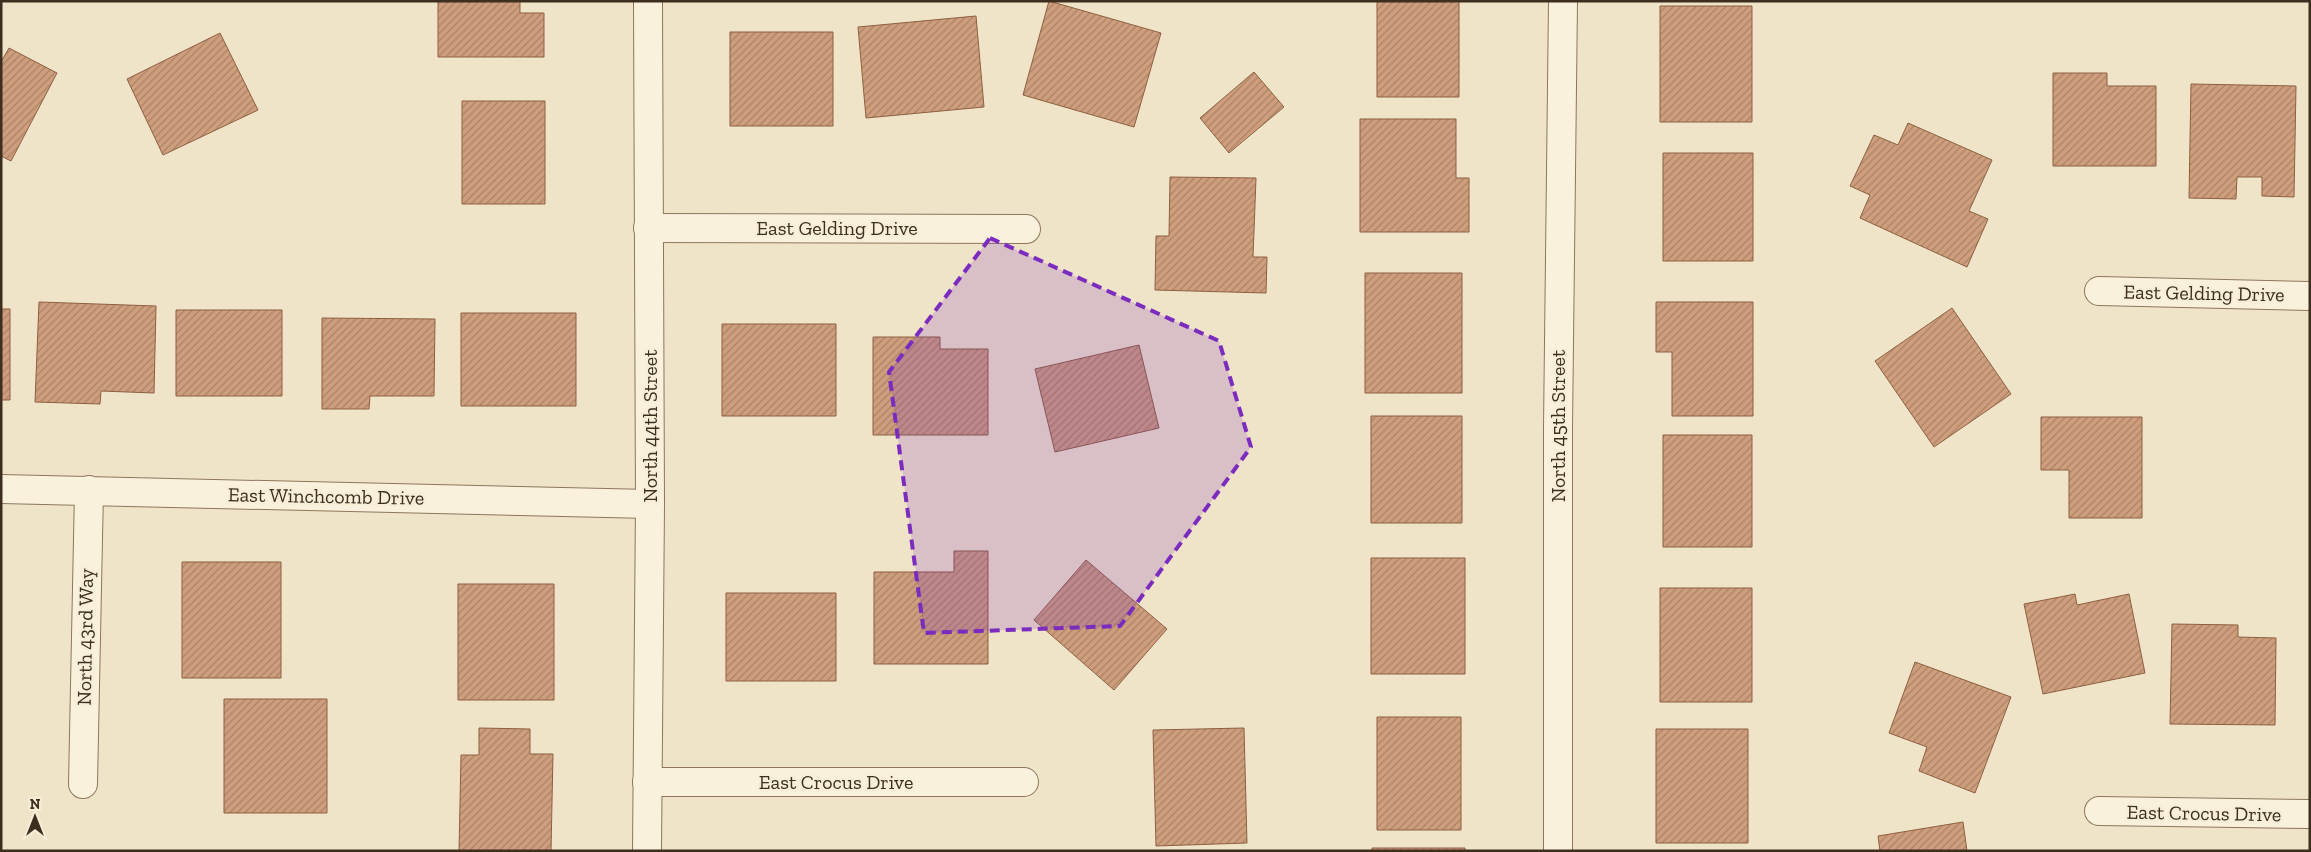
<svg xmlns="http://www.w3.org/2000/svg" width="2311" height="852" font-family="'Zilla Slab',serif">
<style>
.building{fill:url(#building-hatch);stroke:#8d5f41}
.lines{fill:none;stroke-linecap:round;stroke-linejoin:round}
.minor-casing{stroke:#8d765c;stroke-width:30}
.tertiary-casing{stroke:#8d765c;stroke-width:30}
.minor{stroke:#faf1dc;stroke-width:28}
.tertiary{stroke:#faf1dc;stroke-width:28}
.marked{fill:#7b2cbf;fill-opacity:0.2;stroke:#7b2cbf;stroke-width:4;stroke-dasharray:10 6;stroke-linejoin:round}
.labels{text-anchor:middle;stroke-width:5;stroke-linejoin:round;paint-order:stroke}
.street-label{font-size:20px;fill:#3d2e20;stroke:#f7eed8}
</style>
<defs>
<pattern id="building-hatch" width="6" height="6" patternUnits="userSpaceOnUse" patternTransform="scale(1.25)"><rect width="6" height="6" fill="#cf9f7d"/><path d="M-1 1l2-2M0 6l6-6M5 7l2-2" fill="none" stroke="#a98266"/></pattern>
</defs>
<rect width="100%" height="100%" fill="#f0e4c8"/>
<!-- building -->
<path class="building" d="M438 1H520V13H544V57H438Z
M1049 1 1161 33 1134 127 1023 95Z
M1377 1H1459V97H1377Z
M1660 6H1752V122H1660Z
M976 16 984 107 866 118 858 27Z
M730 32H833V126H730Z
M220 33 258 110 163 155 127 79Z
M9 48 57 73 11 161 1 156V62Z
M1254 72 1284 107 1229 153 1200 118Z
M2053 73H2107V86H2156V166H2053Z
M2191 84 2296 86 2294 197 2262 196V177H2237L2236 199 2189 198Z
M462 101H545V204H462Z
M1360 119H1456V178H1469V232H1360Z
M1908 123 1992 160 1969 211 1988 219 1967 267 1860 218 1870 195 1850 186 1874 135 1898 145Z
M1663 153H1753V261H1663Z
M1170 177 1256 178 1253 257H1267L1266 293 1155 290 1156 236H1169Z
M1365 273H1462V393H1365Z
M39 302 156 306 154 393 101 391 100 404 35 402Z
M1656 302H1753V416H1672V352H1656Z
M1952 308 2011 394 1934 447 1875 361Z
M1 309H10V400H1Z
M176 310H282V396H176Z
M461 313H576V406H461Z
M322 318 435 319 434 396H370L369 409H322Z
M722 324H836V416H722Z
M873 337H940V349H988V435H873Z
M1139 345 1159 428 1055 452 1035 369Z
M1371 416H1462V523H1371Z
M2041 417H2142V518H2069V470H2041Z
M1663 435H1752V547H1663Z
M954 551H988V664H874V572H954Z
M1371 558H1465V674H1371Z
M1086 560 1167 629 1114 690 1034 620Z
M182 562H281V678H182Z
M458 584H554V700H458Z
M1660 588H1752V702H1660Z
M726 593H836V681H726Z
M2075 594 2077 605 2129 594 2145 673 2043 694 2024 604Z
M2172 624 2238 625V637L2276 638 2275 725 2170 724Z
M1915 662 2011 697 1975 793 1919 771 1927 747 1889 733Z
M224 699H327V813H224Z
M1377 717H1461V830H1377Z
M479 728 530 729V754H553L551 851H459L461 755H479Z
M1244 728 1247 843 1156 846 1153 730Z
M1656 729H1748V843H1656Z
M1963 822 1967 851H1880L1878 836Z
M1372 848H1465V851H1372Z"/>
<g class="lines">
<defs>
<path id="minor" d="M648 228 1026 229
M2099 291 2310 296
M1 489 650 504
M647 782H1024
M83 784 89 490
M2099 811 2310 814
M1558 851V428L1563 1"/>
<path id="tertiary" d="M647 851 650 504 648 1"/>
</defs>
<!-- minor casing -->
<use href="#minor" class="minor-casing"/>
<!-- tertiary casing -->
<use href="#tertiary" class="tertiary-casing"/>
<!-- minor -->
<use href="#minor" class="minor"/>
<!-- tertiary -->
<use href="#tertiary" class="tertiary"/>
</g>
<!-- marked area -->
<path class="marked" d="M990 238 1219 341 1251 447 1120 626 924 633 889 372Z"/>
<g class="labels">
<!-- street labels -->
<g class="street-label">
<text x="837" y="235">East Gelding Drive</text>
<text transform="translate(2204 293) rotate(1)" y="7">East Gelding Drive</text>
<text transform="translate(650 426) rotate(-90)" y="7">North 44th Street</text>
<text transform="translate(1558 426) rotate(-90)" y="7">North 45th Street</text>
<text transform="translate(326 496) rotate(1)" y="7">East Winchcomb Drive</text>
<text transform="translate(85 637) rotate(-89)" y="7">North 43rd Way</text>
<text x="836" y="789">East Crocus Drive</text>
<text transform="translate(2204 813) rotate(1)" y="7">East Crocus Drive</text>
</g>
</g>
<!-- border -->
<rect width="2311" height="852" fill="none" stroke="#3d2e20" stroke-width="5"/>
<!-- north arrow -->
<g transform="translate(35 817)" stroke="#f7eed8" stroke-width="4" paint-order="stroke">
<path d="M0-4L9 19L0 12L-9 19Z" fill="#3d2e20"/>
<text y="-8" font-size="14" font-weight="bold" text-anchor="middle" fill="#3d2e20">N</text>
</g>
</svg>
